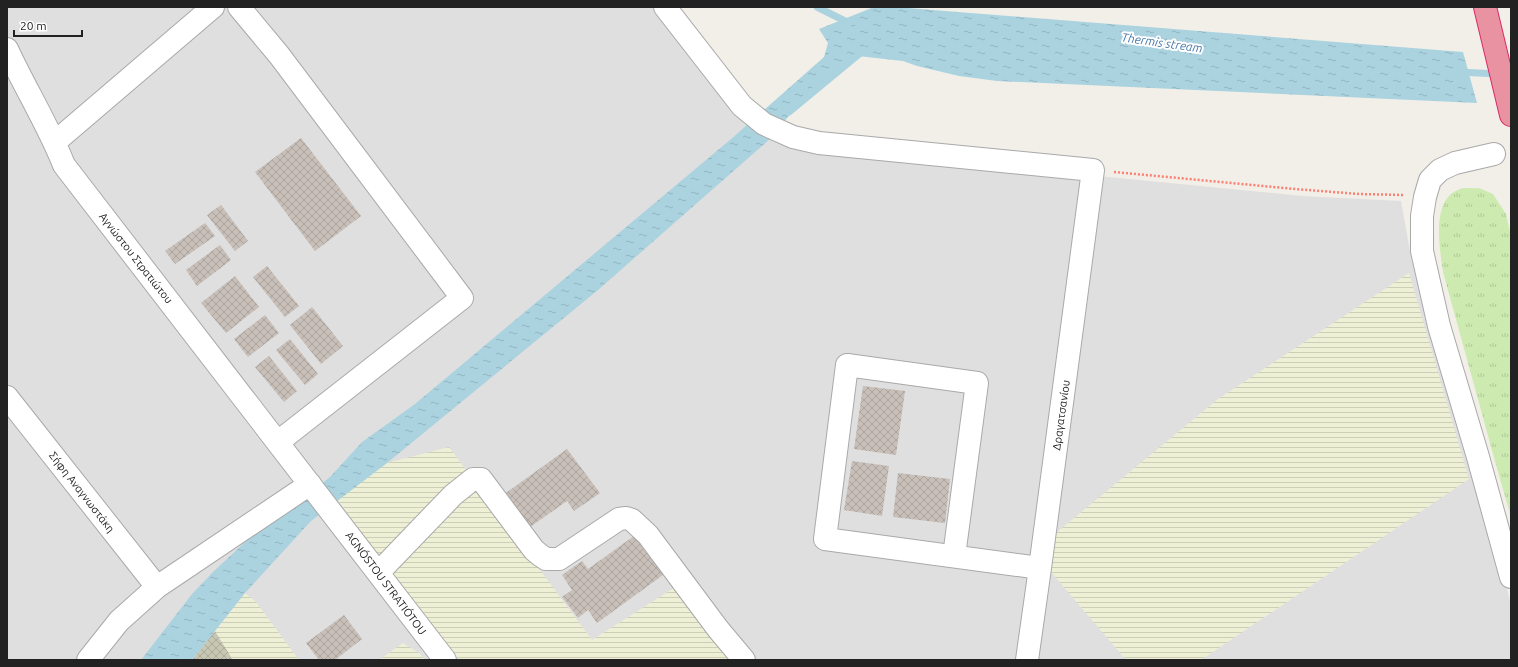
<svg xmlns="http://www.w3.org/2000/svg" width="1518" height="667" font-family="Ubuntu,sans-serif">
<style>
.residential{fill:#e0dfdf}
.construction{fill:url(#construction-cross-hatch)}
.farmland{fill:url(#farmland-rules)}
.grass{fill:url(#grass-tufts)}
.water{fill:url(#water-ripples)}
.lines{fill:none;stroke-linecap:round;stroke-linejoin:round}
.stream{stroke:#aad3df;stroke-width:7}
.building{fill:url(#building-cross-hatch)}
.street-casing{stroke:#a9a9a9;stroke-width:24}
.highway-casing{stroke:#dc2a67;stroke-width:24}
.path{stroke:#fa8072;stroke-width:2.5;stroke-dasharray:2 2;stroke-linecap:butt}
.street{stroke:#fff;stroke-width:22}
.highway{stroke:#e892a2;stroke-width:22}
.labels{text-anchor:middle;stroke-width:4;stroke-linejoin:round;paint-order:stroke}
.street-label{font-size:11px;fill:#222;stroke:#fff}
.water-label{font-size:12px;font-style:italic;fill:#4a7aab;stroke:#fff}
</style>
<defs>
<pattern id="construction-cross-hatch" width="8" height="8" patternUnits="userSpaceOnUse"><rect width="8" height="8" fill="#c7c7b4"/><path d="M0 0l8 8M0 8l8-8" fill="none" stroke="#abab9a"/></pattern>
<pattern id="farmland-rules" width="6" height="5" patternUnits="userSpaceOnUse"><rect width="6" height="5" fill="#eef0d5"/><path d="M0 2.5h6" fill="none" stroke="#ccceb7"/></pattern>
<pattern id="grass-tufts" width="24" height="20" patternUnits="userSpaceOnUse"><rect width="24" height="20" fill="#cdebb0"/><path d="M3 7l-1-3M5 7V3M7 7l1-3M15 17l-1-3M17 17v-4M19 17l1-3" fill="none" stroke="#b0c997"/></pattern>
<pattern id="water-ripples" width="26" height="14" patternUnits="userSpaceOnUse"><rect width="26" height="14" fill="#aad3df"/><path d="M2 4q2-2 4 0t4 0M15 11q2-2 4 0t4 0" fill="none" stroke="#92b5bf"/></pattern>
<pattern id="building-cross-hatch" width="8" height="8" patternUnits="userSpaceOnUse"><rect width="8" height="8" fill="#c7bfb8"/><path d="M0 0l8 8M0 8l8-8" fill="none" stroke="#aba49e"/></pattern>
</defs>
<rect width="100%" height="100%" fill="#f2efe9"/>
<!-- residential -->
<path class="residential" d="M7 7H655L702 67 821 149 1302 196 1401 201 1411 257 1430 328 1479 488 1511 604V660H7Z"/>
<!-- construction -->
<path class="construction" d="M215 631 233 660H192Z"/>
<!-- farmland -->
<path class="farmland" d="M1409 273 1469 479 1201 660H1126L1051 572 1056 533 1218 399Z
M449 447 592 640 674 588 729 659 728 660H459L393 576 338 500 387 463Z
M245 593 256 602 299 660H233L215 631Z
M403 643 419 653 425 660H379Z"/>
<!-- grass -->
<path class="grass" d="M1479 188 1493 194 1506 214 1511 236V517L1496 465 1443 272C1440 249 1430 199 1460 189 1465 187 1473 189 1479 188Z"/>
<!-- water -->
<path class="water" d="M874 7H895L1463 52 1477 103 997 81 959 76 917 66 903 61 858 56 803 98 771 138 598 290 387 463 311 521 245 593 192 660H141L192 594 213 572 259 529 305 497 330 477 362 442 415 404 731 139 824 57 828 43 819 29Z"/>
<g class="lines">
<!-- stream -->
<path class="stream" d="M817 7 849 23
M1458 72 1498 74
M789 112 864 50"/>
</g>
<!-- building -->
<path class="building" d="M301 138 361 216 315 251 255 172Z
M221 205 248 241 235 251 207 215Z
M205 223 215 236 175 264 165 251Z
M220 245 231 260 197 286 186 270Z
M267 266 299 306 285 317 253 277Z
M235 276 259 307 226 333 201 303Z
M312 307 343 346 321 364 290 325Z
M265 315 279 333 248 357 234 339Z
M290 339 318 374 305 385 276 350Z
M269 356 297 391 284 402 255 367Z
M863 386 905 391 896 455 854 449Z
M567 449 600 493 574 511 567 501 530 527 506 493Z
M852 461 889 466 882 516 844 510Z
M898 473 950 479 945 523 893 517Z
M634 536 663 575 597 623 588 610 578 618 562 597 572 590 562 575 582 561 588 569Z
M344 615 362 639 335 660H319L306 643Z"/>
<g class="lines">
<defs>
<path id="street" d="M239 7 279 55 462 298 278 442
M665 7 742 106 764 124 793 137 819 143 1093 170 1040 568 1027 660
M7 49C25 88 48 125 64 165L445 660
M55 142 213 7
M1494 154 1455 163 1440 170 1430 180 1425 197 1422 216V251L1439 326 1478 457 1511 577
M7 397 157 587
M954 556 977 383 847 365 825 539 1040 568
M378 573 453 495 473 479H481L534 550 540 555 546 559H559L619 519 626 518 632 520 648 535 718 629 744 660
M88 660 119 621 157 587 310 484"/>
<path id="highway" d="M1485 7 1511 115"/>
</defs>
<!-- street casing -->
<use href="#street" class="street-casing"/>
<!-- highway casing -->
<use href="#highway" class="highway-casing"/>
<!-- path -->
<path class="path" d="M1114 172 1295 189 1359 194 1404 195"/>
<!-- street -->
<use href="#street" class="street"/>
<!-- highway -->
<use href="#highway" class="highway"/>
</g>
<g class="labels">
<!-- street labels -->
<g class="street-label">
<text transform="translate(136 258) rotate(52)" y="4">Αγνώστου Στρατιώτου</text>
<text transform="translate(1061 415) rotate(-82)" y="4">Δραγατσανίου</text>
<text transform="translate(82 492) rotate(52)" y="4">Σήφη Αναγνωστάκη</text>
<text transform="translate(386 583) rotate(53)" y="4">AGNÓSTOU STRATIÓTOU</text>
</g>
<!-- water labels -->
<g class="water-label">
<text transform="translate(1162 43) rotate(8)" y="4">Thermis stream</text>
</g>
</g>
<!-- border -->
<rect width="1518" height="667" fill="none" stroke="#222222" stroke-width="16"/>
<!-- scale -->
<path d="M14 30v6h68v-6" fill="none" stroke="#222222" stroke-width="2"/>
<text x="20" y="30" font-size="12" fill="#222222" stroke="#ffffff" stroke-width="3" paint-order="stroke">20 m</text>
</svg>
